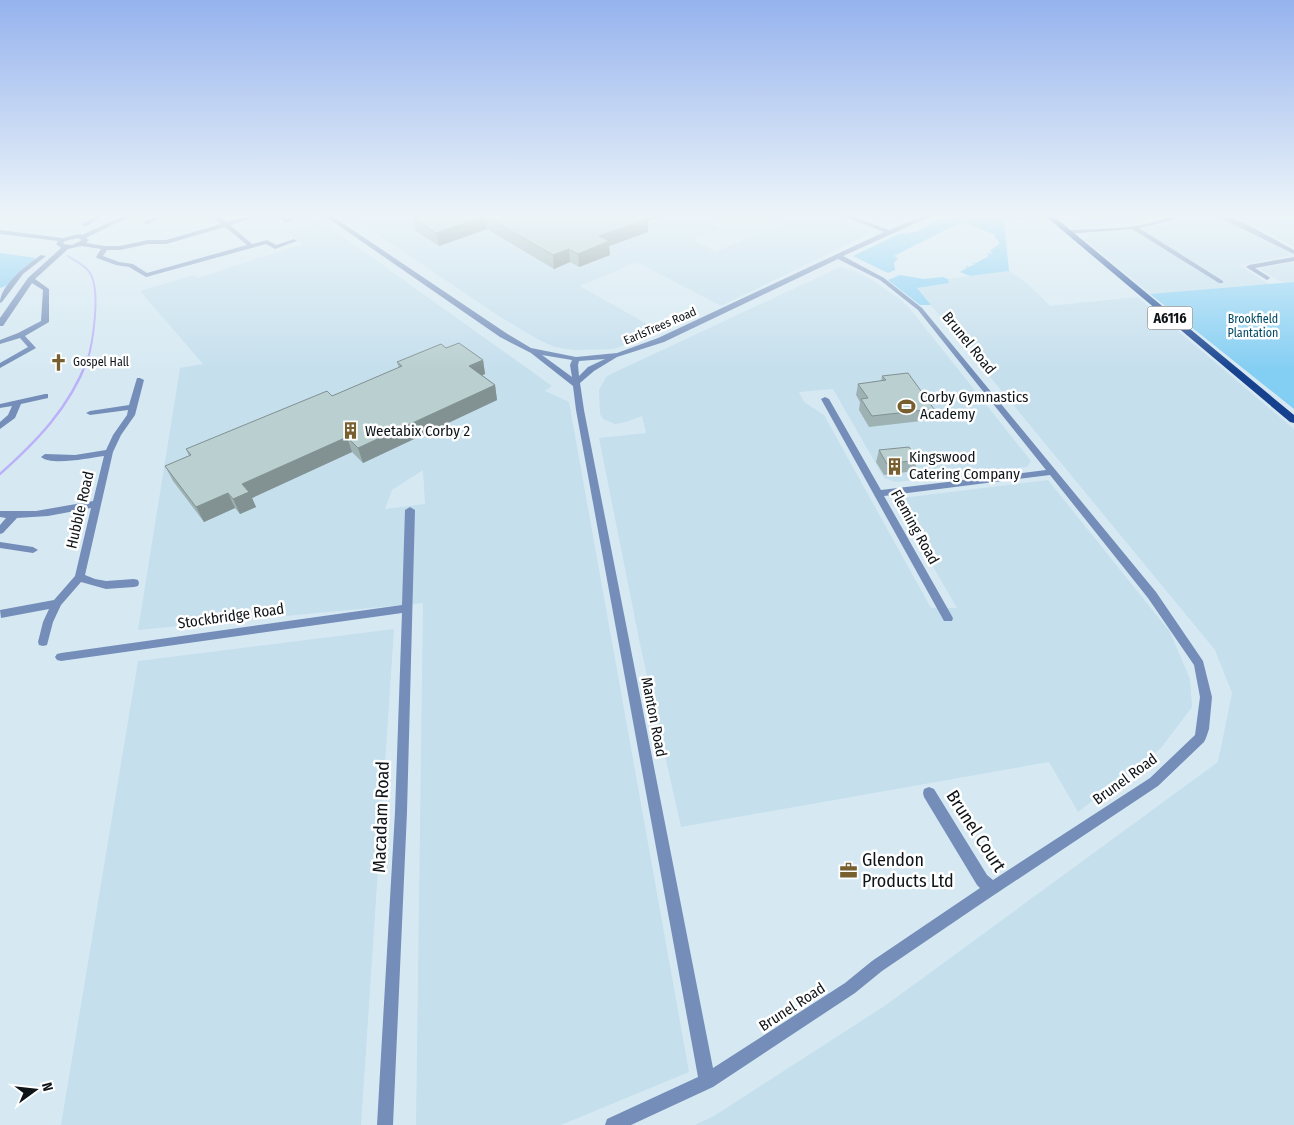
<svg xmlns="http://www.w3.org/2000/svg" width="1294" height="1125" font-family="'Fira Sans Condensed',sans-serif">
<style>
.built{fill:#c5dfed;fill-rule:evenodd}
.green{fill:#83cef3}
.lines{fill:none;stroke-linecap:round;stroke-linejoin:round}
.stream-far1{stroke:#bbb1f8;stroke-width:2}
.stream{stroke:#bbb1f8;stroke-width:2.5}
.minor{fill:#748eb9;fill-rule:evenodd}
.major{fill:#15418e;fill-rule:evenodd}
.wall{fill:#9fb2b3}
.shaded-wall{fill:#829192}
.building{fill:#b9cfd0;stroke:#829192}
.labels{text-anchor:middle;stroke-width:5;stroke-linejoin:round;paint-order:stroke}
.far-park-label{font-size:12px;fill:#014b66;stroke:#fff}
.far-street-label{font-size:12px;fill:#0e1418;stroke:#fff}
.far-poi-label{font-size:12px;fill:#0e1418;stroke:#fff;text-anchor:start}
.shield{fill:#fff;stroke:#565a5d;stroke-width:1}
.shield-label{font-size:14px;font-weight:bold;fill:#0e1418}
.street-label{font-size:15px;fill:#0e1418;stroke:#fff}
.poi-label{font-size:15px;fill:#0e1418;stroke:#fff;text-anchor:start}
.near-street-label{font-size:18px;fill:#0e1418;stroke:#fff}
.near-poi-label{font-size:18px;fill:#0e1418;stroke:#fff;text-anchor:start}
</style>
<rect width="100%" height="100%" fill="#d6e9f2"/>
<!-- built -->
<path class="built" d="M347 214H709L700 218 722 228 692 240 716 252 789 220 776 214H825L871 233 721 306 637 262 580 286 661 332 614 349 573 350 555 347 539 340 502 318Z
M855 214H922L892 225 883 224Z
M1055 214H1139L1108 225 1072 228Z
M1190 214H1207L1235 223 1294 255 1238 265 1269 284 1150 294 1085 240 1089 234 1167 225 1188 217Z
M1223 214H1294V247L1264 230Z
M321 221 552 386 545 391 569 402 689 1072 561 1125H416L423 603 138 630 180 368 203 364 140 291 194 275 198 278 303 244 286 231ZM423 470 425 504 385 509 392 490Z
M1294 262V282L1283 283 1261 270 1262 268Z
M840 267 857 272 870 279 901 300 911 310 1031 461 1027 467 896 482 884 478 833 389 799 392 804 402 824 415 931 608H957L894 499 1048 480 1170 632 1190 679 1192 707 1161 748 1078 812 1049 762 681 827 641 649 599 438 646 433 642 416 626 422 615 424 603 419 600 414 599 390 606 377 613 373Z
M1009 271 1028 284 1050 306 1138 297 1294 429V1125H695L714 1116 886 1005 1218 762 1232 693 1215 650 917 288 949 283 948 279Z
M394 629 361 1125H61L138 661Z"/>
<!-- green -->
<path class="green" d="M959 214H1033L1039 218 1004 221 1009 271 970 276 960 272 967 268 965 266 969 267 975 264 971 262 976 263 989 256 987 253 993 254 990 251 1000 243 994 236 996 235 964 223 947 229 894 256 898 258 894 263 895 270 888 273 853 256 899 234 915 232 943 218Z
M0 253 36 258 6 286 0 288Z
M900 275 924 279 943 277 948 279 949 283 917 288 931 305H920L888 280Z
M1294 282V409L1150 294Z"/>
<g class="lines">
<!-- stream-far1 -->
<path class="stream-far1" d="M68 256C75 261 85 265 90 273 101 290 93 343 87 362"/>
<!-- stream -->
<path class="stream" d="M0 474C37 441 69 408 87 361"/>
<!-- minor -->
<path class="minor" d="M99 214H106L87 226H83V224Z
M128 214H135L86 238 89 240 86 243 105 246H120L148 240H166L221 224 210 214H216L227 222C242 218 274 206 287 219L294 218V220L286 223 280 218 264 215 230 225 252 244 267 240 276 245 294 239 297 241 275 249 266 244 146 277 129 267 116 265 97 258 96 257 101 249 81 246 68 249 35 279 49 289V322L25 336 36 348 0 368V363L28 347 20 338 0 344V340L18 333 41 321 43 290 32 283 3 326H0V318L28 278 61 248 56 244 58 241 0 234V230L63 238 79 234 82 235ZM225 227 247 245 147 273 133 264 119 262 103 256 107 250H120L148 244H166ZM78 238 82 240 72 245 63 244 65 241Z
M161 214H168L148 224 143 223Z
M322 214H329L506 333 531 348 576 357 617 353 658 338 884 232 838 214H846L889 230 928 214H936L843 256 884 278 922 308 1156 592 1203 661 1212 697 1209 729 1206 738 1204 742 1158 786 985 901 882 971 855 993 713 1087 631 1125H605L607 1119 698 1077 576 410 573 386 531 353 500 337ZM838 259 880 280 918 310 1046 470 881 490 829 399 825 397 821 399 944 621H952L953 618 884 496 1050 475 1148 598 1194 665 1200 697 1195 735 1150 778 993 880 987 875 934 789 929 787 924 789 923 793 924 797 977 885 980 888 872 961 845 983 713 1068 584 410 580 383 594 371 617 357 664 342ZM542 355 572 360 570 365 572 377ZM605 359 588 367 579 376 578 365 579 361Z
M1173 214H1180L1170 221 1139 228 1223 281V283H1219L1132 229 1068 234 1065 232 1068 230C1100 228 1145 231 1173 214Z
M1212 214C1232 213 1275 240 1294 250V254Z
M41 255 46 256 23 274 2 302 0 303C0 285 27 265 41 255Z
M1294 257V261L1255 268 1269 277 1270 278 1267 280 1246 267 1249 265Z
M137 378H140L144 380 135 415 121 435 113 452 85 575 95 579 106 581 134 579 138 580 139 583 138 586 134 587 106 589 81 582 61 605 53 622 47 645 43 646 39 645 38 642 43 622 49 609 1 618 0 610 54 600 75 576 91 508 48 516 17 518 3 533 0 534V525L6 518 0 517V511H36L93 501 104 456C90 458 51 466 41 457L45 454 75 455 106 450 113 435 127 415 128 410 90 415 86 413 90 411 129 405Z
M45 394H48V398L21 404 15 418 0 429V422L8 415 12 406 0 408V404Z
M410 507 415 510 407 812 393 1125H377L395 812 402 613 61 661 57 660 55 657 57 654 61 653 402 605 405 510Z
M0 542 33 547 38 550 33 553 0 548Z"/>
<!-- major -->
<path class="major" d="M1043 214H1051L1294 415V423L1290 422Z"/>
</g>
<!-- wall -->
<path class="wall" d="M428 214 648 221V232L609 246 610 255 579 267 570 262 554 269 487 229 439 246 416 231 413 218Z
M1077 214H1117L1116 216 1085 219Z
M483 360 485 374 482 375 495 385 497 400 363 463 352 452 252 498 256 507 240 514 235 508 204 522 173 481 165 466 189 456 186 449 332 396 399 368 397 362Z
M882 376 934 409 930 420 869 427 859 410 860 402 856 395 858 384 881 381Z
M879 450 918 460 914 471 884 475 876 462Z"/>
<!-- shaded-wall -->
<path class="shaded-wall" d="M635 214H667L648 221V232L609 246 610 255 579 267 578 254 599 236Z
M1087 214H1117L1116 216 1085 219Z
M485 216 487 229 439 246 436 233Z
M569 249 570 262 554 269 553 255Z
M483 360 485 374 471 380 469 366Z
M495 385 497 400 363 463 358 448Z
M347 437 352 452 252 498 256 507 240 514 233 499 242 484Z
M228 493 235 508 204 522 196 507Z"/>
<!-- building -->
<path class="building" d="M428 214H637L648 219 599 236 609 241 578 254 569 249 553 255 485 216 436 233 413 218Z
M459 343 483 360 469 366 495 385 358 448 347 437 242 484 249 492 233 499 228 493 196 507 165 466 191 455 186 449 327 391 332 396 402 366 397 362 441 344 446 348Z
M908 373 934 409 872 416 861 399 868 398 858 384 886 380 882 376Z
M909 447 918 460 887 464 879 450Z"/>
<!-- sky -->
<linearGradient id="sky" x2="0" y2="1"><stop stop-color="#96b3ee"/><stop offset="0.58" stop-color="#edf5f9"/><stop offset="1" stop-color="#edf5f9" stop-opacity="0"/></linearGradient>
<rect width="1294" height="371" fill="url(#sky)"/>
<!-- icons -->
<defs>
<symbol id="church-bare" viewBox="-9 -9 18 18"><path d="M-1.2-6h2.4v3.5h3.3v2.4h-3.3V6h-2.4V-.1h-3.3v-2.4h3.3Z" fill="#785f30" stroke="#fff" stroke-width="2.5" paint-order="stroke"/></symbol>
<symbol id="stadium-bare" viewBox="-9 -9 18 18"><path d="M0-5a6.5 5 0 1 0 0 10a6.5 5 0 1 0 0-10ZM-3.5-1.8h7v3.6h-7Z" fill="#785f30" stroke="#fff" stroke-width="2.5" paint-order="stroke"/></symbol>
<symbol id="building-bare" viewBox="-9 -9 18 18"><path d="M-4-6H4V6H1V3H-1V6H-4ZM-2.5-4.3h1.7v1.8h-1.7ZM.8-4.3h1.7v1.8H.8ZM-2.5-1h1.7V.8h-1.7ZM.8-1h1.7V.8H.8Z" fill="#785f30" stroke="#fff" stroke-width="2.5" paint-order="stroke"/></symbol>
<symbol id="office-bare" viewBox="-9 -9 18 18"><path d="M-6-3h4V-5.5h4V-3h4V5H-6ZM-1-4.5V-3h2v-1.5ZM-6 0V1H6V0Z" fill="#785f30" stroke="#fff" stroke-width="2.5" paint-order="stroke"/></symbol>
</defs>
<g fill-rule="evenodd">
<use href="#church-bare" x="46" y="350" width="25" height="25"/>
<use href="#stadium-bare" x="894" y="394" width="25" height="25"/>
<use href="#building-bare" x="338" y="418" width="25" height="25"/>
<use href="#building-bare" x="882" y="454" width="25" height="25"/>
<use href="#office-bare" x="836" y="858" width="25" height="25"/>
</g>
<g class="labels">
<!-- far-park labels -->
<g class="far-park-label">
<text x="1253" y="323">Brookfield<tspan x="1253" dy="14">Plantation</tspan></text>
</g>
<!-- far-street labels -->
<g class="far-street-label">
<text transform="translate(660 326) rotate(-23)" y="4">EarlsTrees Road</text>
</g>
<!-- far-poi labels -->
<g class="far-poi-label">
<text x="73" y="366">Gospel Hall</text>
</g>
<!-- shield labels -->
<rect class="shield" x="1147.5" y="306.5" width="45" height="23" rx="4"/>
<g class="shield-label">
<text x="1170" y="323">A6116</text>
</g>
<!-- street labels -->
<g class="street-label">
<text transform="translate(969 343) rotate(51)" y="5">Brunel Road</text>
<text transform="translate(80 510) rotate(-77)" y="5">Hubble Road</text>
<text transform="translate(915 527) rotate(61)" y="5">Fleming Road</text>
<text transform="translate(231 616) rotate(-8)" y="5">Stockbridge Road</text>
<text transform="translate(654 717) rotate(79)" y="5">Manton Road</text>
<text transform="translate(1125 779) rotate(-36)" y="5">Brunel Road</text>
<text transform="translate(792 1007) rotate(-33)" y="5">Brunel Road</text>
</g>
<!-- poi labels -->
<g class="poi-label">
<text x="920" y="402">Corby Gymnastics<tspan x="920" dy="17">Academy</tspan></text>
<text x="365" y="436">Weetabix Corby 2</text>
<text x="909" y="462">Kingswood<tspan x="909" dy="17">Catering Company</tspan></text>
</g>
<!-- near-street labels -->
<g class="near-street-label">
<text transform="translate(381 817) rotate(-88)" y="6">Macadam Road</text>
<text transform="translate(976 831) rotate(57)" y="6">Brunel Court</text>
</g>
<!-- near-poi labels -->
<g class="near-poi-label">
<text x="862" y="866">Glendon<tspan x="862" dy="21">Products Ltd</tspan></text>
</g>
</g>
<!-- north arrow -->
<g transform="translate(35 1090) rotate(75)" stroke="#ffffff" stroke-width="4" paint-order="stroke">
<path d="M0-4L9 19L0 12L-9 19Z" fill="#0e1418"/>
<text y="-8" font-size="14" font-weight="bold" text-anchor="middle" fill="#0e1418">N</text>
</g>
</svg>
